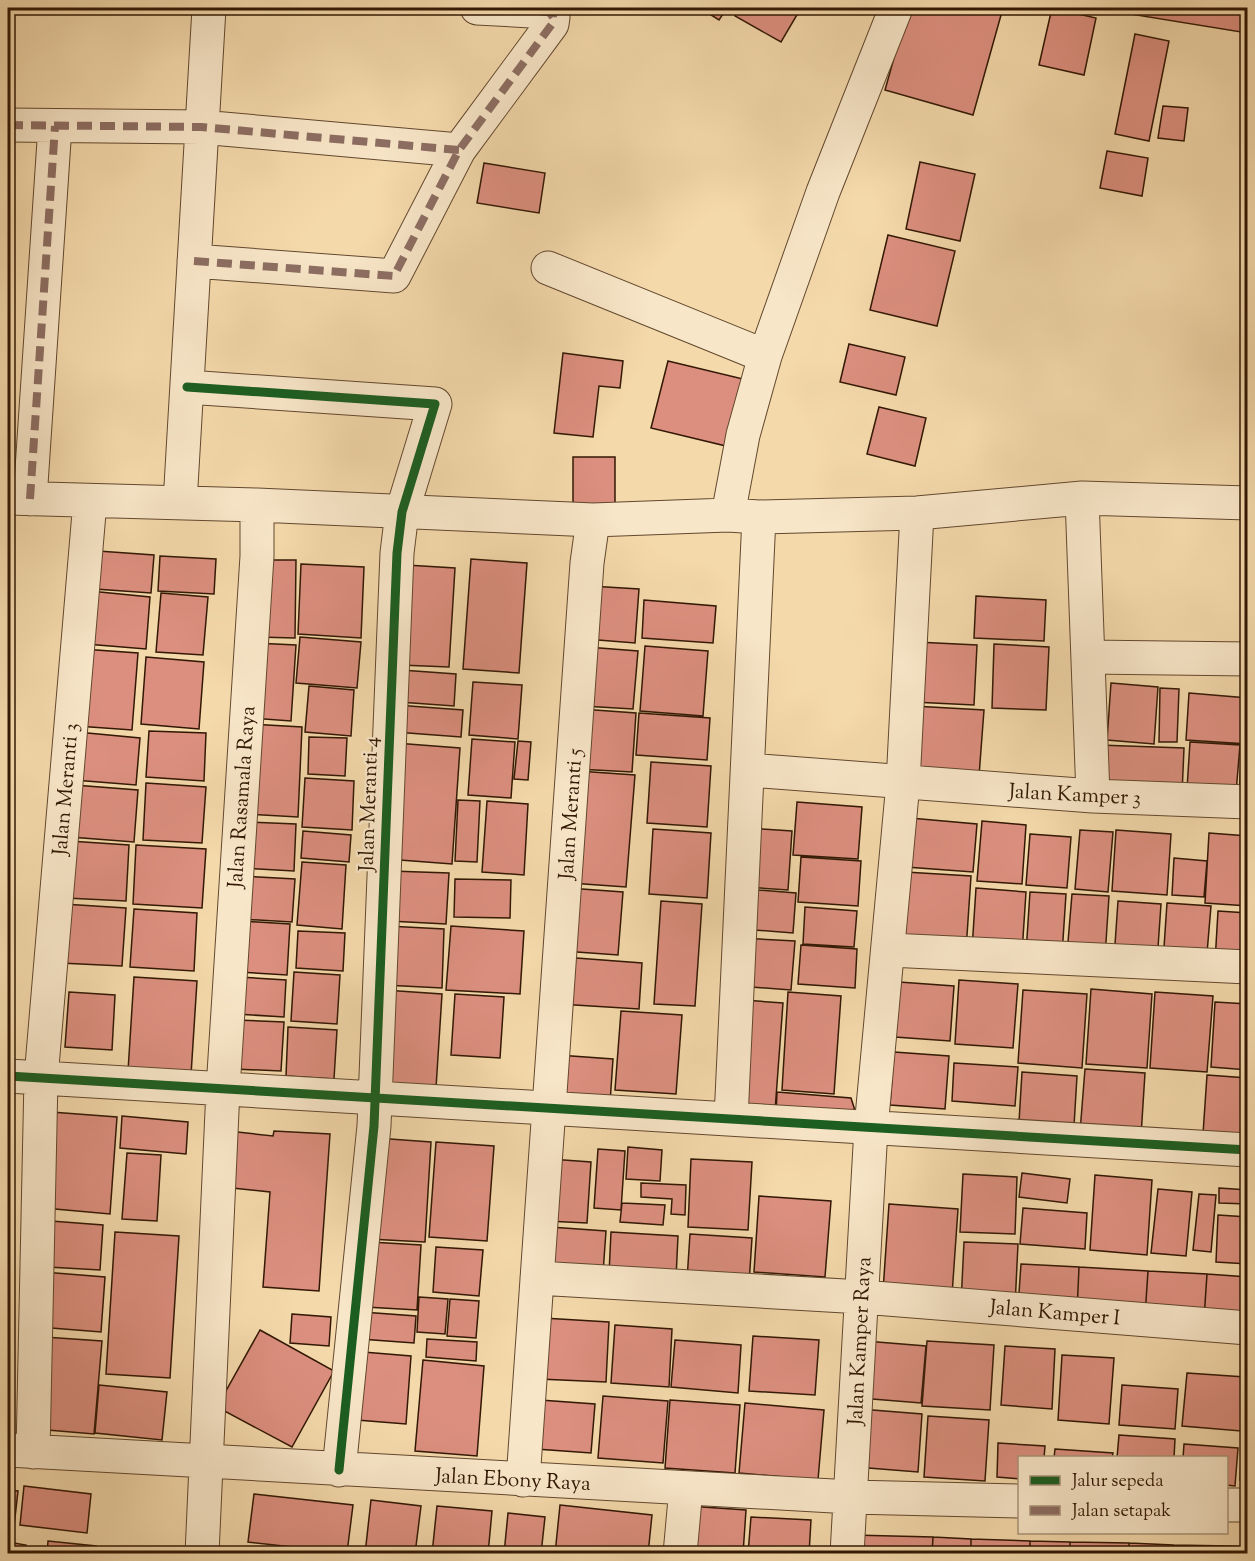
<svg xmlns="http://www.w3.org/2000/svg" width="1255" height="1561" font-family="'Sorts Mill Goudy',serif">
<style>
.building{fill:#dc8f7f;stroke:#321804;stroke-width:1.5}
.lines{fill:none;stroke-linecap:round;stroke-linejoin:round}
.minor-casing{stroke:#62482e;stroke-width:35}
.minor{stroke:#f8e6c8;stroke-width:33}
.quiet{stroke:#8d6e63;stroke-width:8;stroke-dasharray:15 8;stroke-linecap:butt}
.cycleway-casing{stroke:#f8e6c8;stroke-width:13}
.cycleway{stroke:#1b5e20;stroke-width:9}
.labels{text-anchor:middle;stroke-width:4.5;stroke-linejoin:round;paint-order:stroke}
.street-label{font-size:21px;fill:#321804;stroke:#f8e6c8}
</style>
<rect width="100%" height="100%" fill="#f4d9ab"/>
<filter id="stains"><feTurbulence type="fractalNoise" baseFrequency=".00333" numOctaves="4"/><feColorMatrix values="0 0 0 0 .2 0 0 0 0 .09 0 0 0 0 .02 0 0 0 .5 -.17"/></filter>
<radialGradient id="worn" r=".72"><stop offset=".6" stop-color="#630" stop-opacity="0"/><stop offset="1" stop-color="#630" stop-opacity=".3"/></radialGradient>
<!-- building -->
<path class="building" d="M700 8H727L719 20Z
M739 8H801L781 42 735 16Z
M908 8H1003L973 115 885 90Z
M1052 8 1096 18 1084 75 1039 65Z
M1131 8H1245L1241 32 1130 14Z
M1135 34 1169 41 1149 141 1115 134Z
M1163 106 1188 108 1184 141 1158 138Z
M1107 151 1148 158 1142 196 1100 188Z
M920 162 975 174 960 241 906 229Z
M484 163 545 173 539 213 477 203Z
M888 235 955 251 937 326 870 310Z
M849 344 905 357 896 395 840 382Z
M563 353 623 361 620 388 599 386 593 437 554 433Z
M668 361 743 379 726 446 651 428Z
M879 407 926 418 915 466 867 454Z
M573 457H615V510H573Z
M98 551 154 555 151 593 95 589Z
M160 556 216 559 214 594 158 591Z
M471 559 527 563 519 673 463 669Z
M259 560H296L295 638 257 637Z
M301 564 364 567 361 638 298 634Z
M406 565 455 568 449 667 400 665Z
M590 586 639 589 635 643 586 639Z
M90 591 150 597 146 649 86 644Z
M161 593 208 597 203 655 156 652Z
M976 596 1046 600 1044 641 974 638Z
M644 600 716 606 713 643 642 638Z
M300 637 361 642 357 688 296 683Z
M916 642 977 645 974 705 913 702Z
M253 643 296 645 291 721 249 718Z
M994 644 1049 647 1046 710 992 708Z
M645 646 708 651 703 716 640 711Z
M587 647 638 651 633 709 583 706Z
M82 649 138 653 132 730 77 726Z
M146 657 204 662 199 729 141 724Z
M401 670 456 674 454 706 399 702Z
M473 682 522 685 518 739 469 735Z
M1111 683 1158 687 1154 744 1107 740Z
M309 686 354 690 351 736 305 732Z
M1160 688 1179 689 1177 742H1159Z
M1189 693 1248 698V744L1186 740Z
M396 705 463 710 461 737 395 732Z
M913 706 984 710 979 776 908 771Z
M581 709 636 713 632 772 577 769Z
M639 713 710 718 707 760 636 755Z
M249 724 302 727 298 817 245 814Z
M149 731 206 733 204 781 146 777Z
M77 732 140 738 136 785 74 780Z
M309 737 347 738 345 776 308 774Z
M472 739 515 742 511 798 468 795Z
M518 741 531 742 528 780 514 779Z
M1190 742 1240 745 1236 793 1187 789Z
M395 743 460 748 452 864 387 859Z
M1098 745 1184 748 1182 794 1097 791Z
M1242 746H1248V796L1239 795Z
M651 762 711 766 707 827 647 823Z
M578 771 635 775 626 887 570 883Z
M305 778 354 781 352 830 302 827Z
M146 783 206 787 202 843 143 840Z
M74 785 138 790 134 842 70 837Z
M458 800 480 801 477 862 455 861Z
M487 801 528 804 524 875 482 872Z
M797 802 862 807 858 859 793 855Z
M910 818 977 824 973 872 906 867Z
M982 821 1026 825 1022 884 977 881Z
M245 822 296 824 294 871 243 868Z
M749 828 792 831 788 890 745 887Z
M653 829 711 833 707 898 649 894Z
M1080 830 1113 832 1108 892 1075 889Z
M1116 830 1171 834 1167 895 1112 891Z
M303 831 351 835 349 862 301 858Z
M1209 833 1248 836V906L1205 903Z
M1030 834 1071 837 1067 888 1026 885Z
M69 841 129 845 126 901 66 898Z
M136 845 206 849 202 908 133 904Z
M801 857 861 861 858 906 798 902Z
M1174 858 1207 861 1204 897 1172 895Z
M302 862 346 865 342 929 297 925Z
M391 871 449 873 446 924 389 921Z
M905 872 971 876 966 950 900 946Z
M243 876 295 879 292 922 241 919Z
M455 879 511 880 510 918 454 917Z
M568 888 623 892 618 955 563 951Z
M976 888 1026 892 1022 953 972 949Z
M745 889 796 893 793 933 742 929Z
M1030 892 1066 894 1062 955 1026 953Z
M1072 894 1109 896 1105 957 1067 954Z
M661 901 702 904 695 1006 654 1004Z
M1118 901 1161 904 1157 962 1114 959Z
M1167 903 1211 906 1206 965 1163 962Z
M63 904 126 908 122 966 60 963Z
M805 907 857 911 854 947 803 944Z
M134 909 197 913 194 971 130 967Z
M1218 911 1248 913V964L1215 962Z
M241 921 290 924 287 975 238 972Z
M387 926 444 929 442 988 384 985Z
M451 926 524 931 520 994 446 990Z
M298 931 345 933 343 971 296 968Z
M742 938 795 941 791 990 738 986Z
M801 945 857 949 855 988 798 984Z
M563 957 642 963 639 1009 559 1004Z
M294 972 340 975 337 1024 291 1021Z
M134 977 197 981 191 1075 128 1071Z
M239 977 286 980 284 1017 236 1014Z
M959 980 1018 984 1013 1048 955 1044Z
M899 982 954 986 950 1041 895 1037Z
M1091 989 1152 994 1147 1068 1086 1064Z
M384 990 442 994 436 1088 378 1085Z
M1023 990 1087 994 1082 1068 1018 1063Z
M69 992 115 995 112 1050 65 1047Z
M788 992 841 996 834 1094 782 1090Z
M1155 992 1213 996 1207 1072 1150 1068Z
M455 994 504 997 500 1058 451 1055Z
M744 1000 783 1003 775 1111 737 1108Z
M1215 1002 1248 1004V1070L1211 1067Z
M621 1011 682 1015 676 1094 615 1090Z
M236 1020 284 1022 281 1071 234 1069Z
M288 1027 337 1030 334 1079 286 1076Z
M894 1052 949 1056 945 1109 890 1105Z
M558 1055 613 1059 610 1103 555 1099Z
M954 1063 1018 1067 1015 1106 952 1101Z
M1085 1069 1145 1073 1141 1136 1080 1132Z
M1022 1072 1077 1076 1074 1126 1019 1122Z
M1207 1075 1248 1078V1137L1203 1134Z
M777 1092 851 1098 858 1120 776 1114Z
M51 1112 117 1117 110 1214 44 1208Z
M122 1116 188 1122 186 1154 120 1148Z
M228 1131 273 1136 274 1131 330 1134 319 1291 263 1287 270 1192 223 1187Z
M376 1138 431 1142 425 1242 369 1239Z
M436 1142 494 1146 487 1241 429 1237Z
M628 1147 662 1150 660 1181 626 1179Z
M598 1149 625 1151 621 1210 594 1208Z
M127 1153 161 1155 157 1221 122 1219Z
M550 1159 591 1162 587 1223 546 1221Z
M691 1159 752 1162 748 1230 688 1227Z
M1022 1173 1070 1179 1067 1203 1019 1197Z
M963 1174 1017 1177 1015 1234 960 1232Z
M1095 1175 1152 1180 1147 1255 1090 1250Z
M641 1183 686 1185 685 1215 671 1214 672 1199 641 1197Z
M1219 1188 1248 1190V1204L1219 1203Z
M1158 1189 1192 1192 1186 1256 1151 1253Z
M1199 1194 1216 1195 1211 1252 1193 1250Z
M759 1196 831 1201 825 1277 754 1272Z
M622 1203 665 1205 663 1225 620 1222Z
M889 1204 958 1209 952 1295 883 1291Z
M1023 1208 1087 1213 1085 1249 1020 1244Z
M1218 1215 1248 1217V1264L1216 1262Z
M51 1221 103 1225 100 1270 48 1267Z
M550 1227 606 1231 603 1273 547 1269Z
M115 1232 179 1236 170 1378 106 1374Z
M611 1232 678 1236 676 1278 609 1274Z
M690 1234 752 1238 749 1284 687 1280Z
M370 1242 421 1245 417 1310 366 1307Z
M964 1242 1018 1244 1015 1306 961 1303Z
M436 1247 483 1250 479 1296 433 1292Z
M1021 1264 1079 1267 1077 1312 1018 1308Z
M1079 1267 1148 1271 1145 1316 1077 1312Z
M1148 1271 1207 1274 1204 1319 1145 1316Z
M43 1272 105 1277 101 1332 39 1327Z
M1207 1274 1248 1277V1322L1204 1319Z
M419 1297 448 1299 445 1334 417 1332Z
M450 1299 479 1301 476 1338 447 1336Z
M362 1312 416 1316 414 1343 360 1339Z
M292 1314 331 1317 329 1346 290 1343Z
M543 1318 609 1322 606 1382 539 1379Z
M615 1325 672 1329 669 1387 611 1383Z
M260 1330 334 1371 292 1447 217 1407Z
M753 1336 819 1340 815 1395 749 1391Z
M44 1337 102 1341 94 1434 36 1429Z
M427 1339 477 1342 476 1361 426 1357Z
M675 1340 741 1345 738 1393 671 1387Z
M865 1341 926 1346 921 1403 860 1398Z
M927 1341 994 1345 990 1410 922 1406Z
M1005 1346 1055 1349 1052 1409 1001 1405Z
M363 1352 411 1356 406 1424 357 1420Z
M1062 1355 1114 1358 1109 1424 1058 1420Z
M423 1360 484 1366 477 1456 415 1451Z
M1187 1373 1245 1377 1241 1431 1182 1426Z
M99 1385 167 1392 162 1440 95 1433Z
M1122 1385 1178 1389 1175 1429 1119 1425Z
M603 1396 668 1401 663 1463 598 1458Z
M540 1400 595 1404 591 1453 536 1449Z
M670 1400 740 1405 735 1473 665 1468Z
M745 1403 824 1410 818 1480 739 1473Z
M860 1409 922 1414 918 1472 856 1467Z
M928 1416 989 1420 985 1481 924 1477Z
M1119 1435 1175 1439 1174 1458H1117Z
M1242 1435H1248V1481L1240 1480Z
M998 1443 1045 1446 1044 1458H1020V1479L997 1477Z
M1184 1444 1238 1448 1235 1486 1226 1485V1458H1183Z
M1055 1449 1113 1453 1112 1458H1054Z
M24 1486 91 1494 87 1533 20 1525Z
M8 1490 18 1491 13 1535 8 1534Z
M254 1494 353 1505 347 1553 248 1542Z
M371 1500 421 1506 415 1554H365Z
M560 1505 652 1515 648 1554H555Z
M437 1506 492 1511 488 1554H432Z
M688 1506 746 1510 743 1554H684Z
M508 1513 545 1517 541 1554H504Z
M751 1517 811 1520 809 1554H748Z
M852 1535 933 1537 932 1554H851Z
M933 1537 971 1539V1554H932Z
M971 1539 1030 1541V1554H971Z
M48 1541 96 1546 95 1554H47Z
M1030 1541 1070 1542V1554H1030Z
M8 1542 26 1545 25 1554H8Z
M1070 1542 1129 1543V1554H1070Z
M1129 1543 1173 1545V1554H1129Z
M1173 1545 1231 1546 1230 1554H1173Z
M1231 1546 1248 1547V1554H1230Z"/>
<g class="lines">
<defs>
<path id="minor" d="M8 125 201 127 459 150
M194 261 394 276 459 150 552 24 553 17 549 12 477 8
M548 268 765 356
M187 387 435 404 402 512 397 553 374 1126 339 1470
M8 498 257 505 593 520 728 515 759 517 917 513 1082 498 1248 503
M1082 498 1093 796
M30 499 55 126
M180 503 209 8
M728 515 743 435 765 356 823 192 896 8
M1088 657 1248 659
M748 770 1093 796 1248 802
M889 950 1248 967
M8 1076 1248 1150
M731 1119 759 517
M537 1278 862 1297 1248 1328
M8 1450 851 1497 1020 1501
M33 1452 41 1078 90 501
M523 1480 587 563 593 520
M1226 1505H1248
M202 1554 223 1089 257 556V505
M680 1554 686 1488
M847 1554 871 1128 903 783 917 513"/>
</defs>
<!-- minor casing -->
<use href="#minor" class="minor-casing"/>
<!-- minor -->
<use href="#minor" class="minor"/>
<!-- quiet -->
<path class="quiet" d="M8 125 201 127 459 150
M194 261 394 276 459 150 552 24 553 17 549 12 477 8
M30 499 55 126"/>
<defs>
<path id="cycleway" d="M187 387 435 404 402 512 397 553 374 1126 339 1470
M8 1076 1248 1150"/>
</defs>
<!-- cycleway casing -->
<use href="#cycleway" class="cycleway-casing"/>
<!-- cycleway -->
<use href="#cycleway" class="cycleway"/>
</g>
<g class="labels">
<!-- street labels -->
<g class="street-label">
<text transform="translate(65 789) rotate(-85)" y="7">Jalan Meranti 3</text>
<text transform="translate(1075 794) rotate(3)" y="7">Jalan Kamper 3</text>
<text transform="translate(241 797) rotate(-86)" y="7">Jalan Rasamala Raya</text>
<text transform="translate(368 804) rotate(-88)" y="7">Jalan Meranti 4</text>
<text transform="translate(570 814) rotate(-86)" y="7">Jalan Meranti 5</text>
<text transform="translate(1055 1312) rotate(5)" y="7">Jalan Kamper I</text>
<text transform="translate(859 1341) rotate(-87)" y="7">Jalan Kamper Raya</text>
<text transform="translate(513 1479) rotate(3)" y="7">Jalan Ebony Raya</text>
</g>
</g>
<!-- margin -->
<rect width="1255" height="1561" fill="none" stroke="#f4d9ab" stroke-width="30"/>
<rect x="9" y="9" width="1237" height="1543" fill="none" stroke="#321804" stroke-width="3"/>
<rect x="15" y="15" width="1225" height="1531" fill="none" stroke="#321804" stroke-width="1.5"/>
<!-- legend -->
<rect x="1018" y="1456" width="210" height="78" fill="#f8e6c8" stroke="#a9947a" stroke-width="1.5"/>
<rect x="1030" y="1476" width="30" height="9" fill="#1b5e20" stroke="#a9947a" stroke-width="1.5"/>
<text x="1072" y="1486" font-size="18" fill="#321804">Jalur sepeda</text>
<rect x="1030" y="1506" width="30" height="9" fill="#8d6e63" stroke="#a9947a" stroke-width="1.5"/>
<text x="1072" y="1516" font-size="18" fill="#321804">Jalan setapak</text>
<rect width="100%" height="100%" filter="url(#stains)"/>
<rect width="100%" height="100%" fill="url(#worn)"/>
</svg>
